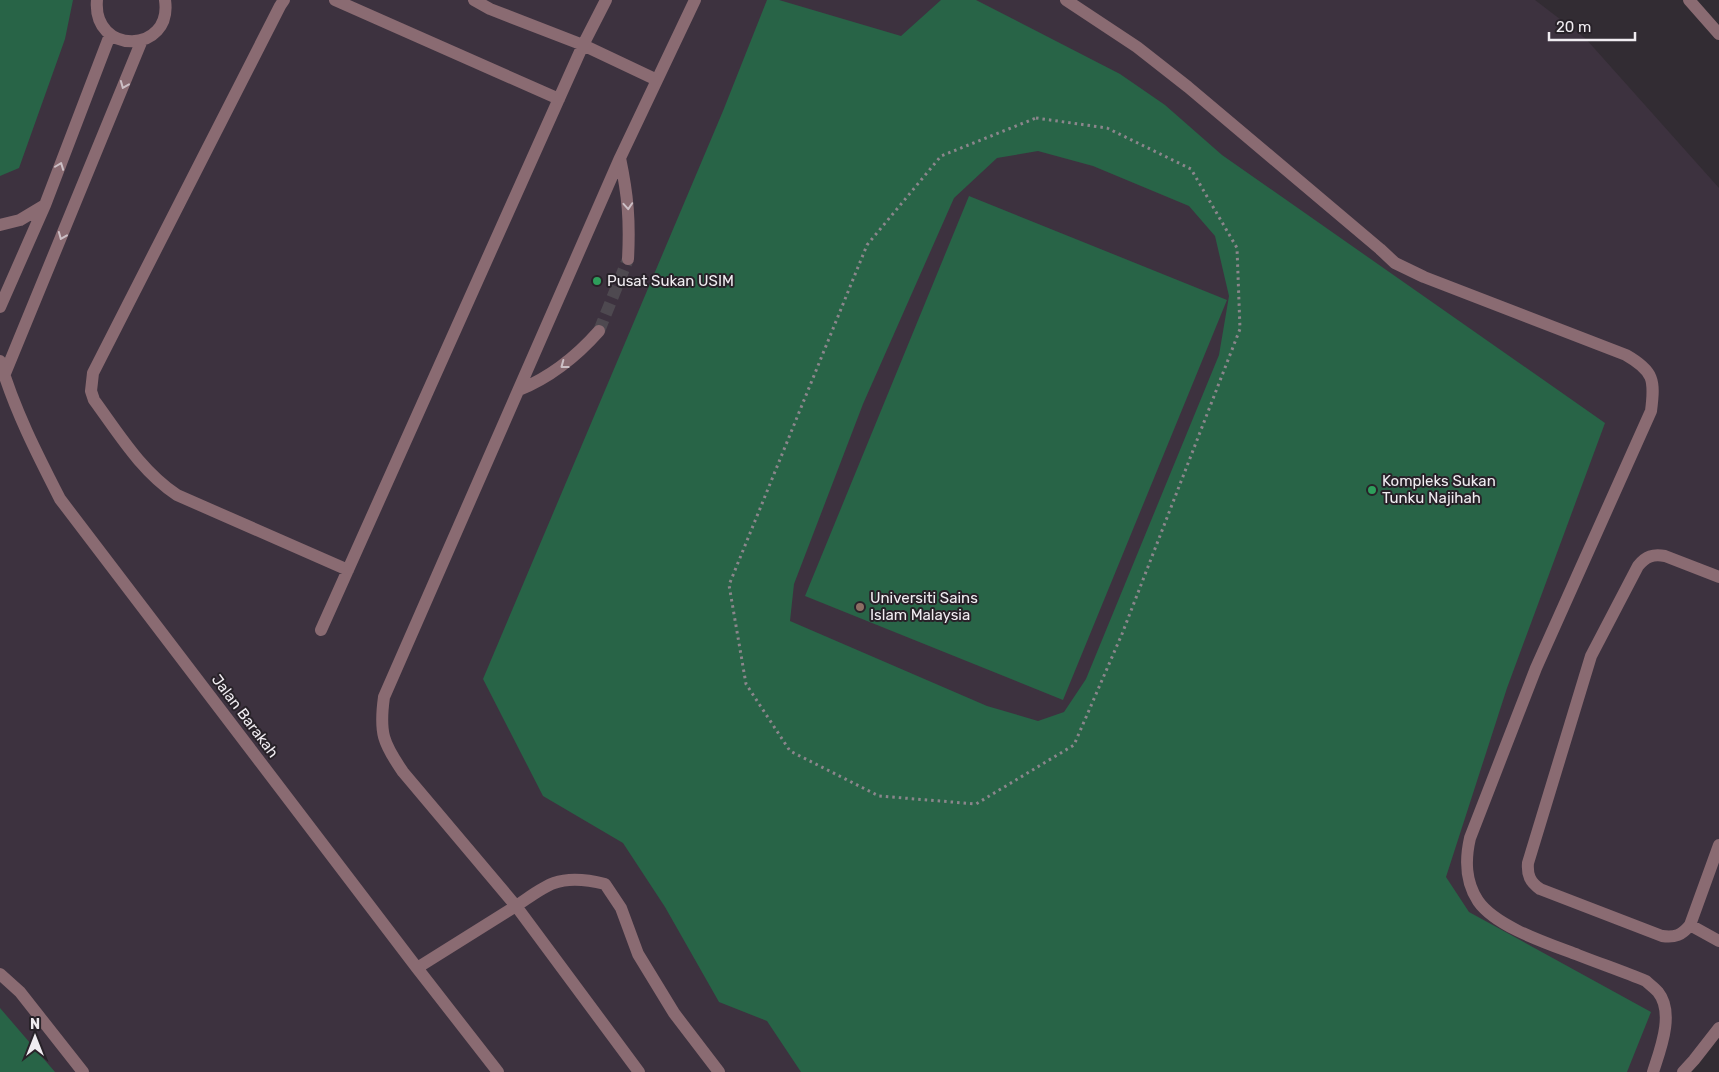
<svg xmlns="http://www.w3.org/2000/svg" width="1719" height="1072" font-family="Rubik,sans-serif">
<style>
.built{fill:#3d323f}
.green{fill:#286447;fill-rule:evenodd}
.lines{fill:none;stroke-linecap:round;stroke-linejoin:round}
.minor-tunnel{stroke:#4e4950;stroke-width:12;stroke-dasharray:12 6;stroke-linecap:butt}
.path{stroke:#8b868c;stroke-width:3;stroke-dasharray:2.5 4;stroke-linecap:butt}
.minor{stroke:#8a6b72;stroke-width:12}
.oneway{stroke:#ccbfc5}
.leisure-dot{fill:#2e9e5b;stroke:#282229;stroke-width:2}
.education-dot{fill:#8d6e63;stroke:#282229;stroke-width:2}
.labels{text-anchor:middle;stroke-width:4;stroke-linejoin:round;paint-order:stroke}
.poi-label{font-size:15px;fill:#f0ecf1;stroke:#282229;text-anchor:start}
.street-label{font-size:15px;fill:#f0ecf1;stroke:#282229}
</style>
<rect width="100%" height="100%" fill="#322c33"/>
<!-- built -->
<path class="built" d="M0 0H1535L1586 39 1719 188V1025L1687 1072H0Z"/>
<!-- green -->
<path class="green" d="M0 0H73L65 39 19 168 0 176Z
M767 0H779L901 36 941 0H976L1120 74 1165 105 1222 155 1605 423 1507 688 1446 877 1469 912 1651 1012 1627 1072H801L767 1021 719 1002 665 907 623 843 543 796 483 679 723 111ZM1038 151 1093 166 1189 206 1215 236 1229 296 1219 355 1086 679 1064 712 1038 721 987 706 790 621 794 584 863 404 954 198 997 158Z
M969 196 1227 300 1063 700 805 596Z
M0 1008 55 1072H0Z"/>
<g class="lines">
<!-- minor-tunnel -->
<path class="minor-tunnel" d="M599 331 628 259"/>
<!-- path -->
<path class="path" d="M1036 118 1107 128 1191 169 1237 248 1240 329 1122 634 1074 745 976 804 879 796 790 751 746 684 729 585 867 245 941 156Z"/>
<!-- minor -->
<path class="minor" d="M97 0C92 56 173 54 165 0
M284 0 280 6 93 373 91 391 94 400C119 434 141 471 177 495L348 570
M335 0 559 99
M606 0 583 45 657 80
M1066 0 1137 47 1188 87 1380 249 1395 263 1424 277 1626 355C1654 371 1655 380 1651 411L1536 668 1470 838C1465 860 1465 881 1478 901 1496 927 1549 944 1578 955 1601 964 1624 972 1646 981 1650 985 1655 988 1658 992 1675 1013 1660 1050 1653 1072
M1689 0 1719 34
M620 158C628 196 630 221 628 259
M0 225 20 220 45 205
M0 307 45 205 110 35
M0 361C14 409 37 454 60 499L417 968 498 1072
M4 376 142 40
M519 390C551 377 576 357 599 331
M1719 577 1665 556C1653 554 1646 556 1638 566L1591 656 1528 863C1527 875 1530 882 1540 889L1662 936C1675 938 1682 935 1690 925L1719 845
M321 630 583 45 490 9 474 0
M1690 925 1719 941
M417 968 516 906 403 772C383 743 379 733 384 697L620 158 695 0
M0 974 20 992 83 1072
M639 1072 516 906C527 899 542 887 554 883 571 877 589 880 605 884L621 908 638 954 674 1013 719 1072
M1683 1072 1694 1060 1719 1028"/>
</g>
<!-- one-way arrows -->
<defs><path id="oneway-chevron" d="M-2-3.5L2.5 0L-2 3.5" fill="none" stroke-width="1.6" stroke-linecap="round" stroke-linejoin="round" transform="scale(1.25)"/></defs>
<g class="oneway">
<use href="#oneway-chevron" transform="translate(124 85) rotate(112)"/>
<use href="#oneway-chevron" transform="translate(60 166) rotate(-69)"/>
<use href="#oneway-chevron" transform="translate(628 206) rotate(86)"/>
<use href="#oneway-chevron" transform="translate(62 236) rotate(112)"/>
<use href="#oneway-chevron" transform="translate(564 365) rotate(143)"/>
</g>
<!-- markers -->
<g class="leisure-dot">
<circle cx="597" cy="281" r="5"/>
<circle cx="1372" cy="490" r="5"/>
</g>
<circle class="education-dot" cx="860" cy="607" r="5"/>
<g class="labels">
<!-- poi labels -->
<g class="poi-label">
<text x="607" y="286">Pusat Sukan USIM</text>
<text x="1382" y="486">Kompleks Sukan<tspan x="1382" dy="17">Tunku Najihah</tspan></text>
<text x="870" y="603">Universiti Sains<tspan x="870" dy="17">Islam Malaysia</tspan></text>
</g>
<!-- street labels -->
<g class="street-label">
<text transform="translate(245 716) rotate(53)" y="5">Jalan Barakah</text>
</g>
</g>
<!-- north arrow -->
<g transform="translate(35 1037)" stroke="#282229" stroke-width="4" paint-order="stroke">
<path d="M0-4L9 19L0 12L-9 19Z" fill="#f0ecf1"/>
<text y="-8" font-size="14" font-weight="bold" text-anchor="middle" fill="#f0ecf1">N</text>
</g>
<!-- scale -->
<path d="M1549 32v8h86v-8" fill="none" stroke="#f0ecf1" stroke-width="2.5"/>
<text x="1556" y="32" font-size="15" fill="#f0ecf1" stroke="#282229" stroke-width="4" paint-order="stroke">20 m</text>
</svg>
